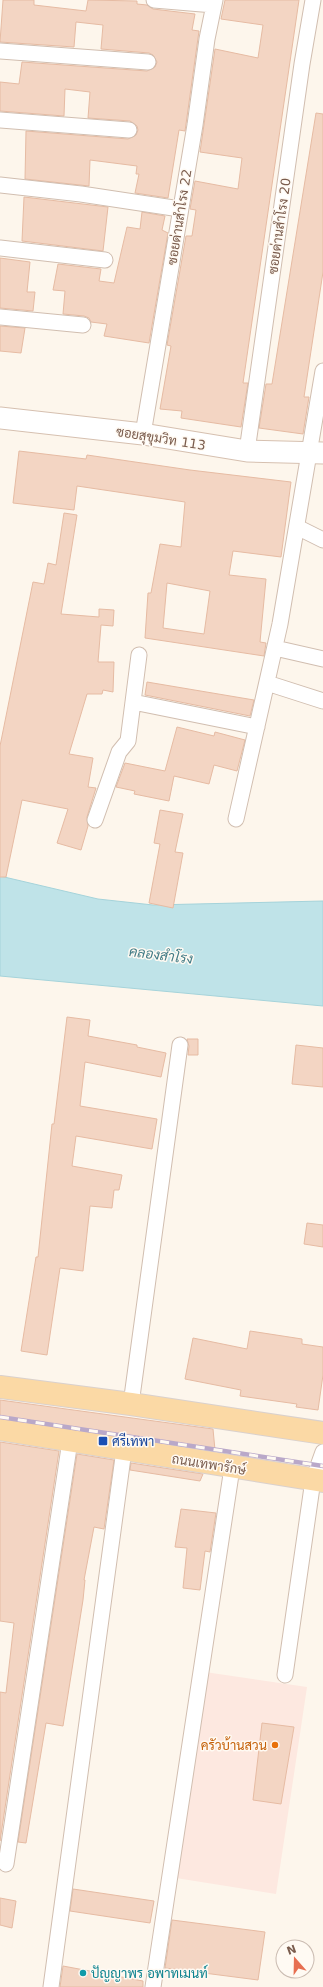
<svg xmlns="http://www.w3.org/2000/svg" width="323" height="1987" font-family="'DejaVu Sans',Sarabun,sans-serif">
<style>
.commercial{fill:#fde8e0}
.water{fill:#bfe3e8;stroke:#a5d3da}
.building{fill:#f3d5c3;stroke:#e6bba3;fill-rule:evenodd}
.lines{fill:none;stroke-linecap:round;stroke-linejoin:round}
.street-casing{stroke:#d1beb0;stroke-width:17}
.secondary-casing{stroke:#d6c0b0;stroke-width:23}
.primary-casing{stroke:#dad1cd;stroke-width:24}
.street{stroke:#fff;stroke-width:15}
.secondary{stroke:#fff;stroke-width:21}
.primary{stroke:#fbd9a5;stroke-width:22}
.rail-casing{stroke:#b9a8c9;stroke-width:4.5}
.rail{stroke:#fffaf3;stroke-width:3;stroke-dasharray:9;stroke-linecap:butt}
.transit-dot{fill:#1a4fb4;stroke:#fffaf3;stroke-width:1.5}
.food-dot{fill:#e8710a;stroke:#fffaf3;stroke-width:1.5}
.culture-dot{fill:#0f9aa8;stroke:#fffaf3;stroke-width:1.5}
.labels{text-anchor:middle;stroke-width:3;stroke-linejoin:round;paint-order:stroke}
.street-label{font-size:13px;fill:#7a5c4d;stroke:#fffaf3}
.transit-label{font-size:13px;fill:#164399;stroke:#fffaf3;text-anchor:start}
.food-label{font-size:13px;fill:#c56008;stroke:#fffaf3;text-anchor:end}
.culture-label{font-size:13px;fill:#0d838f;stroke:#fffaf3;text-anchor:start}
.water-label{font-size:14px;font-style:italic;fill:#437c86;stroke:#fffaf3}
</style>
<rect width="100%" height="100%" fill="#fdf6ec"/>
<!-- commercial -->
<path class="commercial" d="M205 1672 307 1687 276 1894 176 1878Z"/>
<!-- water -->
<path class="water" d="M0 876 98 899 153 905 323 901V1006L0 976Z"/>
<!-- building -->
<path class="building" d="M3 0H34V5L86 11 88 0 137 1V4L147 5 153 9 195 14 192 30 199 31 186 124 185 131 179 130 168 198 135 193 139 174H136L137 166 90 160 89 186 25 179 26 131 128 139 136 135 138 130 137 126 130 121 88 118 90 92 65 89 64 116 0 111V82L19 84 22 62 147 71 155 67 157 62 153 55 149 53 101 49 103 25 76 22 74 47 0 42Z
M225 0H299L243 383H248L241 427 181 418 182 411 160 409 171 346 167 345 186 236H192L196 210 190 209 195 181 238 189 242 158 200 152 215 49 258 58 263 25 221 19Z
M316 113 323 114V272L304 397H309L303 434 259 428 266 384H272Z
M24 197 108 207 103 251 22 241Z
M142 212 165 216 162 230 168 233 149 343 104 336 107 324 91 322 89 318 84 316 63 314 65 291 53 290 58 264 101 269 99 281 114 283 127 227 140 229Z
M0 258 30 262 27 292H35L33 311 0 308Z
M0 326 25 328 21 353 0 351Z
M19 451 86 459 87 455 190 470 291 482 281 557 233 551 229 575 266 579 260 642 266 643 264 656 145 638 148 593H151L160 544 181 547 185 502 77 486 74 510 13 503ZM167 583 210 591 204 634 163 628Z
M64 513 77 515 61 614 99 617V609L114 610 113 626 101 625 98 662H114L113 692 103 690 102 694H87L69 754 93 758 88 787 96 788 87 817 88 826 81 850 57 843 68 809 22 800 6 877H0V746L33 582 44 584 48 563 56 565Z
M147 682 254 700 250 716 145 695Z
M177 727 214 736 215 732 245 740 237 771 214 765 209 784 174 776 169 801 134 794 135 791 116 787 125 763 165 771Z
M160 810 183 814 175 852 183 853 173 908 149 903 160 844 154 843Z
M67 1017 90 1020 88 1036 137 1045V1047L166 1053 161 1077 85 1062 80 1106 157 1119 152 1149 76 1136 72 1166 122 1175 119 1190H114L112 1208 90 1206 83 1271 60 1268 47 1355 21 1351 36 1257H38L52 1124H54Z
M187 1039H198V1055H188L189 1046Z
M296 1045 323 1048V1087L292 1084Z
M307 1223 323 1225V1247L304 1244Z
M250 1331 302 1339V1344L323 1347V1375L318 1410 296 1407 297 1404 240 1396 241 1390 185 1379 193 1338 247 1349Z
M0 1400 213 1429 215 1450 0 1417Z
M0 1442 59 1451 0 1841V1692L6 1693 14 1623 0 1621Z
M77 1454 114 1460 104 1529 94 1527 84 1580H85L83 1600 63 1726 46 1723 26 1843 18 1842Z
M131 1463 203 1474 200 1481 130 1470Z
M181 1509 216 1513 210 1552 205 1551 200 1590 183 1588 187 1548 175 1547Z
M262 1723 294 1727 281 1804 253 1800Z
M73 1889 154 1901 150 1923 70 1911Z
M0 1898 16 1901 12 1928 0 1925Z
M172 1920 265 1932 258 1980 165 1968Z
M63 1966 143 1981V1987H60Z"/>
<g class="lines">
<defs>
<path id="street" d="M154 0 214 5
M0 51 148 62
M0 120 129 130
M0 185 81 194 180 209
M0 248 105 260
M0 317 83 325
M143 434 195 125 207 39 215 0
M247 451 302 64 313 0
M297 527 323 540
M275 648 323 659
M267 683 323 701
M133 702 257 727
M236 819 280 624 323 371
M95 820 119 752 128 741 139 655
M131 1404 180 1045
M285 1675 313 1480 323 1452
M6 1864 70 1441
M51 1987 124 1450
M153 1987 232 1468"/>
<path id="secondary" d="M0 418 143 434 247 451 323 453"/>
<path id="primary" d="M0 1387 131 1404 323 1433
M0 1429 323 1481"/>
</defs>
<!-- street casing -->
<use href="#street" class="street-casing"/>
<!-- secondary casing -->
<use href="#secondary" class="secondary-casing"/>
<!-- primary casing -->
<use href="#primary" class="primary-casing"/>
<!-- street -->
<use href="#street" class="street"/>
<!-- secondary -->
<use href="#secondary" class="secondary"/>
<!-- primary -->
<use href="#primary" class="primary"/>
<defs>
<path id="rail" d="M0 1417 323 1466"/>
</defs>
<!-- rail casing -->
<use href="#rail" class="rail-casing"/>
<!-- rail -->
<use href="#rail" class="rail"/>
</g>
<!-- markers -->
<rect class="transit-dot" x="98" y="1436" width="10" height="10" rx="2"/>
<circle class="food-dot" cx="275" cy="1745" r="4"/>
<circle class="culture-dot" cx="83" cy="1973" r="4"/>
<g class="labels">
<!-- street labels -->
<g class="street-label">
<text transform="translate(179 217) rotate(-81)" y="5">ซอยด่านสำโรง 22</text>
<text transform="translate(279 226) rotate(-82)" y="5">ซอยด่านสำโรง 20</text>
<text transform="translate(161 438) rotate(9)" y="5">ซอยสุขุมวิท 113</text>
<text transform="translate(209 1464) rotate(9)" y="5">ถนนเทพารักษ์</text>
</g>
<!-- transit labels -->
<g class="transit-label">
<text x="112" y="1446">ศรีเทพา</text>
</g>
<!-- food labels -->
<g class="food-label">
<text x="267" y="1750">ครัวบ้านสวน</text>
</g>
<!-- culture labels -->
<g class="culture-label">
<text x="91" y="1978">ปัญญาพร อพาทเมนท์</text>
</g>
<!-- water labels -->
<g class="water-label">
<text transform="translate(161 955) rotate(7)" y="5">คลองสำโรง</text>
</g>
</g>
<!-- north arrow -->
<g transform="translate(295 1959) rotate(340)"><circle r="19" fill="#fffaf3" stroke="#cabbb1"/>
<path d="M0-3L7 15L0 10L-7 15Z" fill="#e76f51"/>
<text y="-6" font-size="11" font-weight="bold" text-anchor="middle" fill="#7a5c4d">N</text>
</g>
</svg>
